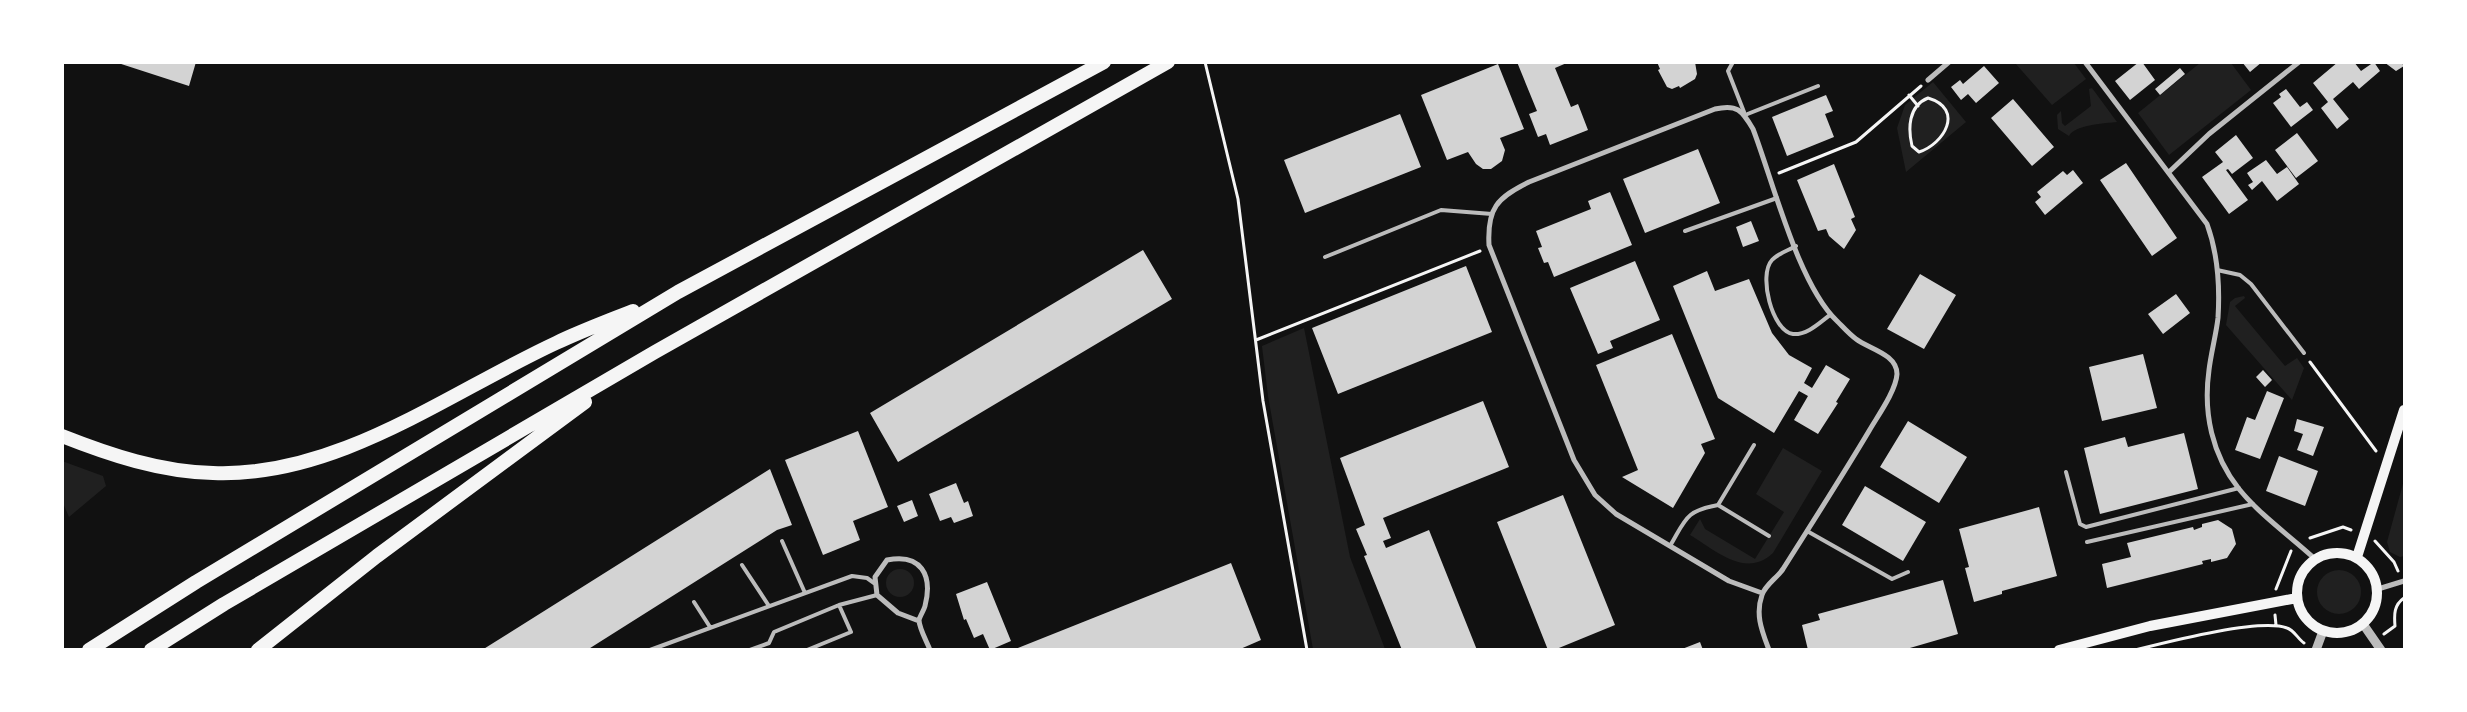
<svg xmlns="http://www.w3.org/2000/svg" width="2467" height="712" font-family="Raleway,sans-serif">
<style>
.green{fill:#202020}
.building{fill:#d3d3d3}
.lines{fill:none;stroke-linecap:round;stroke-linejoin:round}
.path{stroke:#f5f5f5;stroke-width:3}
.service{stroke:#bcbcbc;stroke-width:4}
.minor{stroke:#bcbcbc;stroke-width:5}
.tertiary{stroke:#bcbcbc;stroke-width:9}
.secondary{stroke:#f5f5f5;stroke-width:10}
.motorway{stroke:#f5f5f5;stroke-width:14}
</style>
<rect width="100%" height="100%" fill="#111"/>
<!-- green -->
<path class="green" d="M2015 63H2074L2086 79 2052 105Z
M2200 63H2231L2251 90 2169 155 2138 113Z
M1933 82 1966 122 1906 172 1897 128 1905 105Z
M2092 88 2117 122C2106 123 2074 125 2069 136L2058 129 2057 115 2061 111 2062 123 2065 126 2091 106 2089 89Z
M2244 296 2245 298 2235 306 2285 366 2297 358 2304 368 2292 400 2226 325 2230 302 2235 298Z
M1304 328 1350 557 1385 649H1313L1268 396 1262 346Z
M1783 448 1822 471 1773 553C1746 579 1715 550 1690 535L1700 519 1705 529 1755 559 1784 512 1756 494Z
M62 461 103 476 106 486 69 517 63 503Z
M2404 480V556L2400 557 2390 552 2387 542Z
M886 583a14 14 0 1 1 28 0a14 14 0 1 1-28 0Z
M2317 592a22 22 0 1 1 44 0a22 22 0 1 1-44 0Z"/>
<!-- building -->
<path class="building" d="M115 62H196L189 86Z
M1517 62H1569L1555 68 1571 107 1578 104 1588 130 1550 145 1546 134 1538 137 1529 114 1537 111Z
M1657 62H1695L1697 74 1695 79 1680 88 1679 86 1672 89 1667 87 1658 70 1660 69Z
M2139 62H2142L2155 80 2130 100 2115 81Z
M2242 62H2262L2250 72Z
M2338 62H2354L2361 71 2374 62 2380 71 2359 89 2353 82 2333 99 2349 119 2337 129 2321 108 2328 102 2313 83Z
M2384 62H2401L2404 66 2396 71Z
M1498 64 1524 129 1500 138 1505 150 1502 161 1491 169H1483L1476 164 1468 152 1447 160 1421 95Z
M1984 66 1999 83 1976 103 1968 94 1961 100 1951 87 1960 80 1963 84Z
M2180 68 2185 74 2160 95 2155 89Z
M2286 89 2300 107 2307 102 2313 110 2291 127 2273 103 2281 97 2279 94Z
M1826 95 1833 111 1825 114 1834 137 1787 156 1772 117Z
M2013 99 2054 147 2032 166 1991 118Z
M1400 114 1421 167 1305 213 1284 160Z
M2297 133 2318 161 2296 178 2275 150Z
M2236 135 2253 158 2232 174 2228 169 2226 170 2248 200 2229 214 2202 177 2223 162 2215 152Z
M1698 149 1720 203 1645 233 1623 179Z
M2266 160 2277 174 2287 167 2299 184 2277 201 2262 181 2252 190 2248 185 2253 182 2247 173Z
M2126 163 2177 238 2152 256 2100 180Z
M1834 164 1855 217 1851 219 1856 230 1844 249 1829 236 1826 229 1818 231 1797 180Z
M2073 170 2083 183 2045 215 2035 202 2041 197 2037 192 2063 171 2067 175Z
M1610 192 1632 245 1554 277 1548 262 1544 263 1538 248 1542 247 1536 231 1591 209 1588 201Z
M1751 221 1759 241 1743 247 1736 227Z
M1143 250 1172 299 898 462 870 413Z
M1635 261 1660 320 1610 341 1613 348 1598 354 1570 288Z
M1466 266 1492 332 1338 394 1312 328Z
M1707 271 1715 291 1749 279 1772 333 1789 355 1812 368 1804 383 1812 388 1826 365 1850 379 1836 402 1838 403 1818 434 1794 420 1808 396 1799 391 1774 433 1718 398 1673 286Z
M1920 274 1956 295 1924 349 1887 329Z
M2176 294 2190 313 2163 334 2148 314Z
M1672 334 1715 439 1701 444 1705 453 1673 508 1622 477 1638 470 1596 365Z
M2143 354 2157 408 2102 421 2089 367Z
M2263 370 2272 380 2265 387 2256 377Z
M2267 391 2284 398 2260 459 2235 450 2247 417 2255 420Z
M1483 401 1509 467 1383 518 1391 538 1383 541 1386 548 1429 530 1477 650H1402L1364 556 1367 555 1356 529 1365 525 1340 458Z
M2297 419 2324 427 2313 456 2297 450 2303 434 2294 431Z
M1908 421 1967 457 1939 503 1880 467Z
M858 431 888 507 853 521 860 540 823 555 785 460Z
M2184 433 2198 489 2100 514 2084 448 2125 437 2128 447Z
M2279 456 2318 471 2305 506 2266 491Z
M770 469 792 525 777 530 587 650H482Z
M956 483 964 503 968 501 973 516 954 523 951 517 940 521 929 494Z
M1865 486 1926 522 1903 561 1842 525Z
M1563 495 1615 625 1554 650H1548L1497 522Z
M912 500 918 516 904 522 897 506Z
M2039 507 2057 576 2002 591V594L1974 602 1965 568 1969 567 1959 529Z
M2218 520 2232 529 2236 544 2227 558 2211 562V559L2202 561 2203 564 2107 588 2102 564 2131 557 2127 543 2193 527 2194 530 2202 527V524Z
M1231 563 1261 640 1238 650H1013Z
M1943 580 1958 634 1903 650H1808L1802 625 1820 620 1818 614Z
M987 582 1011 641 990 650 983 634 974 638 966 619 964 620 956 594Z
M1700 642 1703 650H1682V649Z"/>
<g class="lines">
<!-- path -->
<path class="path" d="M1205 62 1238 199 1263 401 1307 650
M1909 95 1918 106
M1928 98C1965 109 1944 144 1919 152L1912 146C1908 129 1908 106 1928 98Z
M1779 173 1856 142 1921 86
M1256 340 1480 251
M2310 362 2376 451
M2310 538 2343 527 2351 530
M2375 541 2394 562 2398 571
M2276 589 2291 551
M2275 615 2276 625
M2384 634 2395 626C2394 614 2394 605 2404 598
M2135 650C2167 642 2259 618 2287 628 2294 630 2298 639 2304 643
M2340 650H2351"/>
<!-- service -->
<path class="service" d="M1733 62 1728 71 1744 112
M1745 115 1818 86
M1685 231 1777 198
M1796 246C1789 250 1777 254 1772 260 1758 275 1772 331 1793 334 1808 335 1820 322 1830 315
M1325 257 1441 210 1492 214
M2217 270 2240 275 2251 284 2304 353
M2066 472 2080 524 2086 527 2239 488
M1718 505 1754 445
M1807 531 1892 579 1908 572
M782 541 805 593
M2087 542 2253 504
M1670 546C1686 519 1685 511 1718 505L1769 536
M742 565 769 606
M694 602 710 627
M650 650 852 576 867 578 874 583
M750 650 769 643 774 632 839 605 877 595
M807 650 851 632 839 605"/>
<!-- minor -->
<path class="minor" d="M2085 62 2207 224C2218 254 2220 286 2218 318 2216 335 2211 353 2209 370 2203 413 2212 455 2239 489 2260 515 2290 536 2315 559
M1928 80 1949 62
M2169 172 2209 134 2299 62
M2378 589 2404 581
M1762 593 1729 581 1670 546 1616 514 1595 495 1574 460 1489 245C1487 208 1497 198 1529 182L1715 109C1737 104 1742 110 1753 129 1773 181 1798 284 1837 321 1843 327 1849 334 1856 339 1869 349 1897 354 1897 374 1896 391 1877 417 1869 431 1841 478 1812 523 1783 569 1777 578 1765 585 1762 595 1755 615 1762 631 1769 650
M919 621 898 613 877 595 875 577 887 560C921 553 933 575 925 606 924 610 920 616 919 620 919 628 927 642 930 650"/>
<!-- tertiary -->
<path class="tertiary" d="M2363 624 2381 650
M2316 650 2323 631"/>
<!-- secondary -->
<path class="secondary" d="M2297 593a40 40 0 1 1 80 0a40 40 0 1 1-80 0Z
M2357 557 2404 410
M2059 650 2150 626 2297 598"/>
<!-- motorway -->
<path class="motorway" d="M62 436C110 455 161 472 213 473 337 478 448 393 556 343 581 331 608 321 633 311
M89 650 196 582 678 292 1104 62
M151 650 224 604 655 352 1168 62
M258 650 377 556 585 402"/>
</g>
<!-- border -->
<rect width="2467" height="712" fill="none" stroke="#ffffff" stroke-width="128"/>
</svg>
